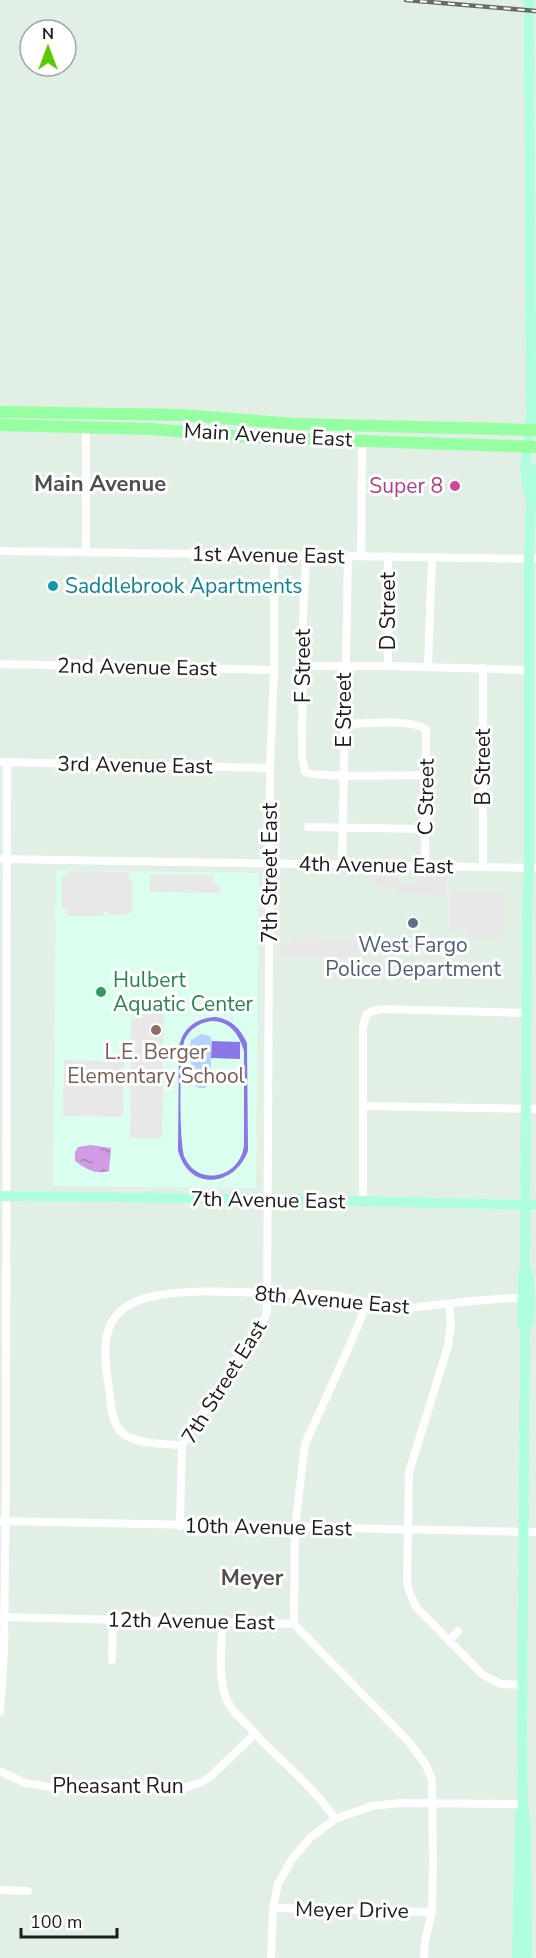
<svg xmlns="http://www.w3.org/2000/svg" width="536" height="1958" font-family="'Nunito Sans',sans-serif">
  <defs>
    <pattern id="water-ripples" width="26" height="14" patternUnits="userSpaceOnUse" patternTransform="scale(1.5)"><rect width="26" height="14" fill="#d29ce2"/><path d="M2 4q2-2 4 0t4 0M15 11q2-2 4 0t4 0" fill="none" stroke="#aa7eb6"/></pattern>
  </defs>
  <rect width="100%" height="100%" fill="#e1efe4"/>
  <!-- education -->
  <path fill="#daffee" d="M56,870l203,3 -3,315 -203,-2z"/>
  <!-- park -->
  <path fill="#b8d2ff" d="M201,1034l9,2 2,5 -2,41 -5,6h-6l-4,-3 -6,-32 2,-13z"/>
  <!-- pitch -->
  <g fill="#8976e7" fill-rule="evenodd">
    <path d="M216,1017c16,3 24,11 31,26l1,108c-14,37 -60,40 -70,-1l1,-102c3,-20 17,-30 37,-31zM211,1021c19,0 28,13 33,30v94c-3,32 -45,43 -59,13 -6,-11 -6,-108 0,-119 6,-11 14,-16 26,-18z"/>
    <path d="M212,1041l28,1v17l-29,-1z"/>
  </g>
  <!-- parking -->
  <g fill="#e8e8e8">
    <path d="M68,871l61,1v6l3,5v26l-3,5 -6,1h-12l-5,-4 -2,1v4h-37v-8h-5v-32h5z"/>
    <path d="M150,874l63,1v6l7,6v6l-70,-1z"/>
    <path d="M376,876l26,1v5l2,1h13l2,-6 27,1v17l-48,-1v-6l-22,-2z"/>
    <path d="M450,891h55l-1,47 -36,-1v-7h-18z"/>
    <path d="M293,938l64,1v18h-77l1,-13h11z"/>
    <path d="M146,1002h18l-2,136h-32l1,-120z"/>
    <path d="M64,1060l60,2 -1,55 -60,-1z"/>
  </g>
  <!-- water -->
  <path fill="url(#water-ripples)" d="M91,1145l20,3 -2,23c-14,4 -23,-2 -34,-10v-9l3,-5z"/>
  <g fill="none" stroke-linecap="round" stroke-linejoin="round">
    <!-- street -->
    <g stroke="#fff" stroke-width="8">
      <path d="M86,427v125"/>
      <path d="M0,551l536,8"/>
      <path d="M306,555l-3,64 -1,138 3,15c9,6 103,3 122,3"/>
      <path d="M361,555l1,-114"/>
      <path d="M0,664l274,6"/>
      <path d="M304,666h84l140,4"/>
      <path d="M388,666v-110"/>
      <path d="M428,667l4,-110"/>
      <path d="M483,668v199"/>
      <path d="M344,724c18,0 70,-6 82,6l-1,136"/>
      <path d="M0,762l270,6"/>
      <path d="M308,827l117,2"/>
      <path d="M0,859l536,9"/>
      <path d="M342,864l6,-308"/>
      <path d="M364,1106l172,3"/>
      <path d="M363,1202v-175l3,-12 6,-4 10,-2 144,4"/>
      <path d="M449,1305l2,18 -3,23 -39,126 -2,108 2,11 7,16 67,68 18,9 21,1"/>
      <path d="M182,1445c-18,-1 -53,0 -64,-17 -7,-10 -7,-28 -9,-40 -8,-45 -8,-81 45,-92 37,-7 77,-4 114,-3 21,1 43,0 64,2 23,3 44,12 67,13 9,1 18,-1 27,-2 32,-3 63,-8 96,-8"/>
      <path d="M0,1521l536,11"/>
      <path d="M180,1526l2,-81 81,-123 4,-10 3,-544 4,-98v-115"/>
      <path d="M0,1617l294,7 115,118 17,23 6,15 1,84 -1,48 -7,29 -1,17"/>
      <path d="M222,1622c0,24 -4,51 3,73 4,14 16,23 25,33 27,31 62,56 85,91"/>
      <path d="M294,1624l1,-96 10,-84 43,-95 19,-45"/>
      <path d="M449,1641l9,-10"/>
      <path d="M112,1660l1,-41"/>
      <path d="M0,1712l4,-60 2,-175 1,-715"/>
      <path d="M0,1771l25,12 25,4 131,2 21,-7 9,-6 44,-42"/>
      <path d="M0,1890l28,1"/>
      <path d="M273,1908l159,4"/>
      <path d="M271,1958l2,-50 5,-24 14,-25 18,-21 25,-19 37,-13 28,-3 123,1"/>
    </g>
    <!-- secondary -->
    <g stroke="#afffdf" stroke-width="10">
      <path d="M529,0l2,430c-6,22 -8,47 0,69"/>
      <path d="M0,1196l276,3 260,6"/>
      <path d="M523,1272l-1,52 2,4"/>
      <path d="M517,1958l3,-145"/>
      <path d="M527,1958l-1,-131 -3,-23 -1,-69 3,-404c8,-14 6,-50 0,-64l2,-350 2,-49v-309l2,-60 4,-12 1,-19"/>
    </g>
    <!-- primary -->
    <g stroke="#96ffa2" stroke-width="12">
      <path d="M0,412l182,3 114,9 240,6"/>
      <path d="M0,425l151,4 94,8 291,10"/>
    </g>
    <defs>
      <path id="rail" d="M406,0l130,11"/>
    </defs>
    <!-- rail casing -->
    <use href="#rail" stroke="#6a6a6a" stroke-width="4.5"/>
    <!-- rail -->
    <use href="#rail" stroke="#fff" stroke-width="2" stroke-dasharray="7" stroke-linecap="butt"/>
  </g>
  <!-- markers -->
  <circle fill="#d1479c" stroke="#fff" stroke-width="2" cx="455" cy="486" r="6"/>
  <circle fill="#0f9aa8" stroke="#fff" stroke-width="2" cx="53" cy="586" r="6"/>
  <circle fill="#5c6f8a" stroke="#fff" stroke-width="2" cx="413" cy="923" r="6"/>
  <circle fill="#2e9e5b" stroke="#fff" stroke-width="2" cx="101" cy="992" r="6"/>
  <circle fill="#8d6e63" stroke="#fff" stroke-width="2" cx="156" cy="1030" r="6"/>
  <g text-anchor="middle" stroke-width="6" stroke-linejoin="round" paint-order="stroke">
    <!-- street labels -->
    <g font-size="21" fill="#1c1c1c" stroke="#fff">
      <text transform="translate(268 435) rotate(3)" y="7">Main Avenue East</text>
      <text transform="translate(268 555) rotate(1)" y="7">1st Avenue East</text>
      <text transform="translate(388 611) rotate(-90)" y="7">D Street</text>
      <text transform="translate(303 666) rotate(-90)" y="7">F Street</text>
      <text transform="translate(137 667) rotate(1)" y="7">2nd Avenue East</text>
      <text transform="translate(344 710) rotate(-90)" y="7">E Street</text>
      <text transform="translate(135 765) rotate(1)" y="7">3rd Avenue East</text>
      <text transform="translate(483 767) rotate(-90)" y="7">B Street</text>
      <text transform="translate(426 797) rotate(-89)" y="7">C Street</text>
      <text transform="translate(376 865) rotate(1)" y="7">4th Avenue East</text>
      <text transform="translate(270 873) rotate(-90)" y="7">7th Street East</text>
      <text transform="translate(268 1200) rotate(1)" y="7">7th Avenue East</text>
      <text transform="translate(332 1300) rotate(5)" y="7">8th Avenue East</text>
      <text transform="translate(224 1382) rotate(-58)" y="7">7th Street East</text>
      <text transform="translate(268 1527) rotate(1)" y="7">10th Avenue East</text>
      <text transform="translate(191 1621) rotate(1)" y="7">12th Avenue East</text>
      <text x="118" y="1793">Pheasant Run</text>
      <text transform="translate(352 1910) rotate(1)" y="7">Meyer Drive</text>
    </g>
    <!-- hotel labels -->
    <g font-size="21" fill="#b23c85" stroke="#fff" text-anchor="end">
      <text x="443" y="493">Super 8</text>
    </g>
    <!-- culture labels -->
    <g font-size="21" fill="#0d838f" stroke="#fff" text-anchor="start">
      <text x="65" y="593">Saddlebrook Apartments</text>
    </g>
    <!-- service labels -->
    <g font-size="21" fill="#4e5e75" stroke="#fff">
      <text x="413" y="952">West Fargo<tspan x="413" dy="24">Police Department</tspan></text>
    </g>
    <!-- leisure labels -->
    <g font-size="21" fill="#27864d" stroke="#fff" text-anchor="start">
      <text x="113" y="987">Hulbert<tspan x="113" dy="24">Aquatic Center</tspan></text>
    </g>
    <!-- education labels -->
    <g font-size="21" fill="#785e54" stroke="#fff">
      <text x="156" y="1059">L.E. Berger<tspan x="156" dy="24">Elementary School</tspan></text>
    </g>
    <!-- neighbourhood labels -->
    <g font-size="22" font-weight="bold" fill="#4f4f4f" stroke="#fff">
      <text x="100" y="491">Main Avenue</text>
      <text x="252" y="1585">Meyer</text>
    </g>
  </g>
  <!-- north arrow -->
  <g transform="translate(48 48)"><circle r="28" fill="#ffffff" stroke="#a4a4a4" stroke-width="1.5"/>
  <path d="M0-4.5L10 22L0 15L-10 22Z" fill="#5bc900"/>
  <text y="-9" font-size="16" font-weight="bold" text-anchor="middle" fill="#1c1c1c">N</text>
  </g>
  <!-- scale -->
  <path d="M21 1928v9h96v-9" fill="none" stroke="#1c1c1c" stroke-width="3"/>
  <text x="30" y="1928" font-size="18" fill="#1c1c1c" stroke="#ffffff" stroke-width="4.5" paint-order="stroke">100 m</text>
</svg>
